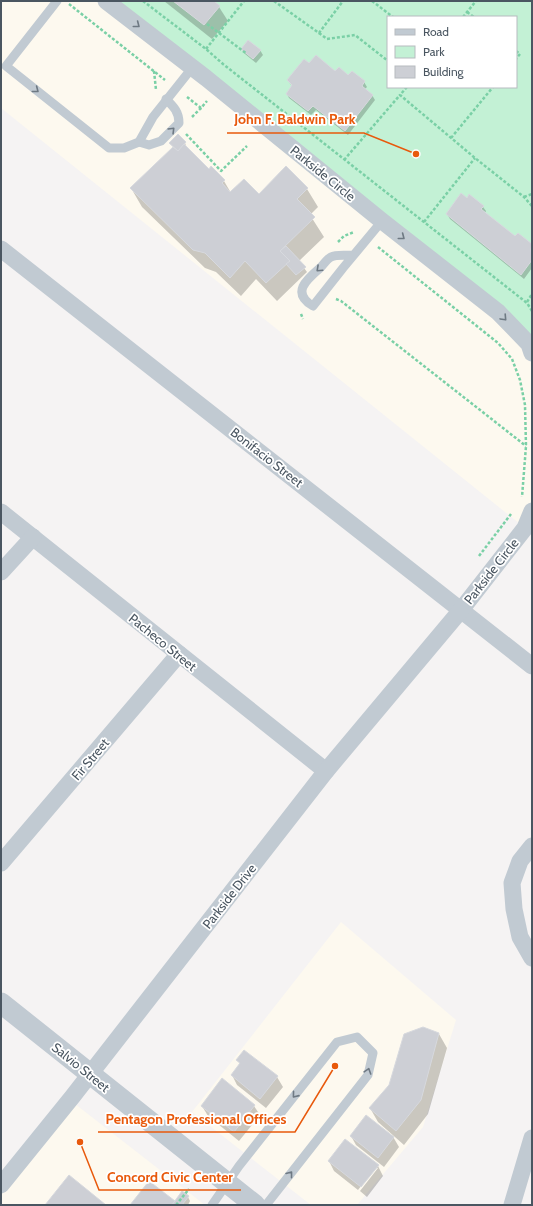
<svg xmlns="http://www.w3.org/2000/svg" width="533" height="1206" font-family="Cabin,sans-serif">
  <rect width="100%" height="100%" fill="#f5f3f3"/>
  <!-- commercial -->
  <g fill="#fdf9ef">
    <path d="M1,1h105l276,220 150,132v158l-7,17 -524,-420z"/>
    <path d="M341,922l115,98 -33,107 -66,78h-46l-119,-93z"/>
    <path d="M70,1100l135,105h-204v-20z"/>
  </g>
  <!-- green -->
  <path fill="#c3f1d5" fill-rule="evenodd" d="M106,1h426v352l-3,-9zM388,17h128v70h-128z"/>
  <!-- shadow -->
  <g fill="#0003">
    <path d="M164,1h48l7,6 9,14 -16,18z"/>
    <path d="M242,49l18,1 3,5 -7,8 -11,-9z"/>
    <path d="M309,65l26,7 29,10 3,5 -2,2 7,6 3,5 -27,35 -32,-25 -5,5 -22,-17 -2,-4 5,-8 -4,-5z"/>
    <path d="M171,143h14l2,5 22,23 2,-3 13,13 7,12 28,3 48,-7 11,18 -8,8 14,22 -25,24 8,11 -30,29 -21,-22 -15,17 -25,-24 -11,-4 -63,-61 -11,-19 43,-40z"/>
    <path d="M469,196l14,11 3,4 -1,2 30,25 3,-4 14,11v23l-8,11 -74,-60 -3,-5 20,-15z"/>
    <path d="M423,1028l16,6 8,14 -19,66 -24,31 -26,-23 -8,-14 20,-22z"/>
    <path d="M237,1060l40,17 6,10 -17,21 -29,-23 -5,-10 8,-11z"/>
    <path d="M202,1106h52l6,9 -21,26 -31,-25z"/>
    <path d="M392,1135l7,12 -15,20 -28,-22 -5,-9z"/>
    <path d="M329,1161l49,5 5,10 -16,21 -7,-6 18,-23h-3l-17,22 -24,-19z"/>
    <path d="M188,1197l2,4 -2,4h-56l42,-3z"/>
  </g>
  <!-- building -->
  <g fill="#cdcfd5" stroke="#d7d9de">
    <path d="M173,1h41l6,5 -16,19z"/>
    <path d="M248,40l13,10 -8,9 -12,-10z"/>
    <path d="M316,55l19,16 4,-4 9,8 4,-4 13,10 -3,5 11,9 -28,36 -32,-25 -5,5 -22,-17 6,-9 -5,-5 17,-21 5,4z"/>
    <path d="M178,134l8,8 -8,9 -9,-8z"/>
    <path d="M184,144l25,25 2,-3 14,14 -3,3 8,9 14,-13 15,15 27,-28 22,22 -11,11 18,18 -35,34 10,10 -24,22 -21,-22 -15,17 -25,-25 -12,-3 -63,-62 43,-41 5,4z"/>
    <path d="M461,193l6,5 2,-4 15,12 -3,3 34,27 3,-3 14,11 -1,5 1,11 -11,15 -75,-61z"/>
    <path d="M286,246l20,21 -10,8 -10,-11 4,-3 -10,-10z"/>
    <path d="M423,1027l16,6 -18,67 -25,31 -27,-23 20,-23 15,-51z"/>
    <path d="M244,1050l34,26 -18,23 -29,-24 9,-12 -4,-3z"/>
    <path d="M222,1078l33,27 -21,27 -33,-26z"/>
    <path d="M366,1115l28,22 -16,21 -28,-22z"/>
    <path d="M345,1139l34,26 -18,22 -33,-26z"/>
    <path d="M69,1175l37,30h-61z"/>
    <path d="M149,1181l26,20 -3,4h-42z"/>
    <path d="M182,1191l7,5 -7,9h-10z"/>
  </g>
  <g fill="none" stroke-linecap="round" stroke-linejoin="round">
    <!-- path -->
    <g stroke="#7ad0a6" stroke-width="2.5" stroke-dasharray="3 2" stroke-linecap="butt">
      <path d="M143,1l63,48 17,15 304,239 5,8"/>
      <path d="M274,1l45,32 24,-32"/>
      <path d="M372,1l21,16"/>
      <path d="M69,4l96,76"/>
      <path d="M467,12l7,5"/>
      <path d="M463,17l13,-16"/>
      <path d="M207,24l40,30"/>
      <path d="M319,33l8,6 28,-4 33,26"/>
      <path d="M206,49l38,-48"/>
      <path d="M516,51l4,3 -4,5"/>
      <path d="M154,71l2,19"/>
      <path d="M407,87l-7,8 75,63 49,39 8,9"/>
      <path d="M187,97l14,11 6,-7"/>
      <path d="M192,117l9,-9"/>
      <path d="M186,134l35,37 26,-25"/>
      <path d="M451,138l42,-51"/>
      <path d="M344,160l56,-65"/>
      <path d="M524,197l8,-3"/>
      <path d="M424,222l51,-64"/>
      <path d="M338,242l6,-6 10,-4"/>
      <path d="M378,247l120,96 14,16 8,21 5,25 1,41 -4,51"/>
      <path d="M336,299l5,2 185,145"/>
      <path d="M527,302l5,-8"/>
      <path d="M301,314l2,5"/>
      <path d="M479,556l32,-42"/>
      <path d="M176,1205l13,-16"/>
    </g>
    <!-- service -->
    <g stroke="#c1cad2" stroke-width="9">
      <path d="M57,1l-51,65 103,82h15l15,-6 14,-25 39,-49"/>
      <path d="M139,142l10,3 12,-4 18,-18c0,-11 -5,-16 -13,-24"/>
      <path d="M353,255c-6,1 -16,-1 -22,2 -4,2 -8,8 -11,11 -14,12 -29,25 -7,38l30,-38 39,-47"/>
      <path d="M212,1205l27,-39 98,-124 20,-5 16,16 -5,22 -102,130"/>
    </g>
    <!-- minor -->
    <g stroke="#c1cad2" stroke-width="17">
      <path d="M106,1l100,77 176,143 116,91 31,32 3,9"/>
      <path d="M1,249l531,417"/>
      <path d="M1,512l325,259"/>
      <path d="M1,572l32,-35"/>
      <path d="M532,846l-12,15 -8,22 2,26 6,28 12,21"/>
      <path d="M1,863l178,-209"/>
      <path d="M1,1185l72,-89 253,-325 135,-161 64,-82 7,-17"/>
      <path d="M512,1205l20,-67"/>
    </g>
    <!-- tertiary -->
    <path stroke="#c1cad2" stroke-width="21" d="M1,1003l254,202"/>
  </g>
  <!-- one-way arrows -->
  <defs><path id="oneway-chevron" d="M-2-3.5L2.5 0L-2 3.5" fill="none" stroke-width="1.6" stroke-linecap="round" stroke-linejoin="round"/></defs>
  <g stroke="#6e7983">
    <use href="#oneway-chevron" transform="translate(137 25) rotate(38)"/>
    <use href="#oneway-chevron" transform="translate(36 90) rotate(38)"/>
    <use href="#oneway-chevron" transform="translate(172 130) rotate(-45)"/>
    <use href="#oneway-chevron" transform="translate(402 237) rotate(38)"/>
    <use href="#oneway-chevron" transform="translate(319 269) rotate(137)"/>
    <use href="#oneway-chevron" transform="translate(504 318) rotate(47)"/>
    <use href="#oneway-chevron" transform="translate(368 1071) rotate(-72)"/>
    <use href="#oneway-chevron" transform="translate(295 1095) rotate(129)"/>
    <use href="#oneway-chevron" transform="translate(290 1174) rotate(-52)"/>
  </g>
  <g text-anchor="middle" stroke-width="3.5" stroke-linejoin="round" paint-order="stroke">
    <!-- street labels -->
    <g font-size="13" fill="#4a5661" stroke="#fff">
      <text transform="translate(323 173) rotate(39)" y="5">Parkside Circle</text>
      <text transform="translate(267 457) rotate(38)" y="5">Bonifacio Street</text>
      <text transform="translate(491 571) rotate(-52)" y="5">Parkside Circle</text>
      <text transform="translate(163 642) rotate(39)" y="5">Pacheco Street</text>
      <text transform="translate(90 759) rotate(-50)" y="5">Fir Street</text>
      <text transform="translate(229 896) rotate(-52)" y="5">Parkside Drive</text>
      <text transform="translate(81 1067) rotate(39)" y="5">Salvio Street</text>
    </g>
  </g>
  <!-- callouts -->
  <path fill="none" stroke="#e8590c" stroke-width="1.5" d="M416 154L364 133H227M335 1066L295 1132H98M80 1142L99 1190H241"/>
  <g fill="#e8590c" stroke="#fff" stroke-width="1.5">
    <circle cx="416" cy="154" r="4"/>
    <circle cx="335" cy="1066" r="4"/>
    <circle cx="80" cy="1142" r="4"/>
  </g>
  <g font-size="14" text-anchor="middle" font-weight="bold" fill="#e8590c" stroke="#fff" stroke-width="3.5" stroke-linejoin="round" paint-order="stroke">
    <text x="295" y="124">John F. Baldwin Park</text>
    <text x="196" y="1124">Pentagon Professional Offices</text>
    <text x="170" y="1182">Concord Civic Center</text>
  </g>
  <!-- border -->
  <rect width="533" height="1206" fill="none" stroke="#4a5661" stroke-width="4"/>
  <!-- legend -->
  <rect x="387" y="16" width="130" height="72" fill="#ffffff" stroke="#b7bbc0"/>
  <rect x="395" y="29" width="20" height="6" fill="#c1cad2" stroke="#b7bbc0"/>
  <text x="423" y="36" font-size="12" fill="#4a5661">Road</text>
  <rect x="395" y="46" width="20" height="12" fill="#c3f1d5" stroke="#b7bbc0"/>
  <text x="423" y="56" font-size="12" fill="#4a5661">Park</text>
  <rect x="395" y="66" width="20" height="12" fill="#cdcfd5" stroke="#b7bbc0"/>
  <text x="423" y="76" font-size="12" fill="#4a5661">Building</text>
</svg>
